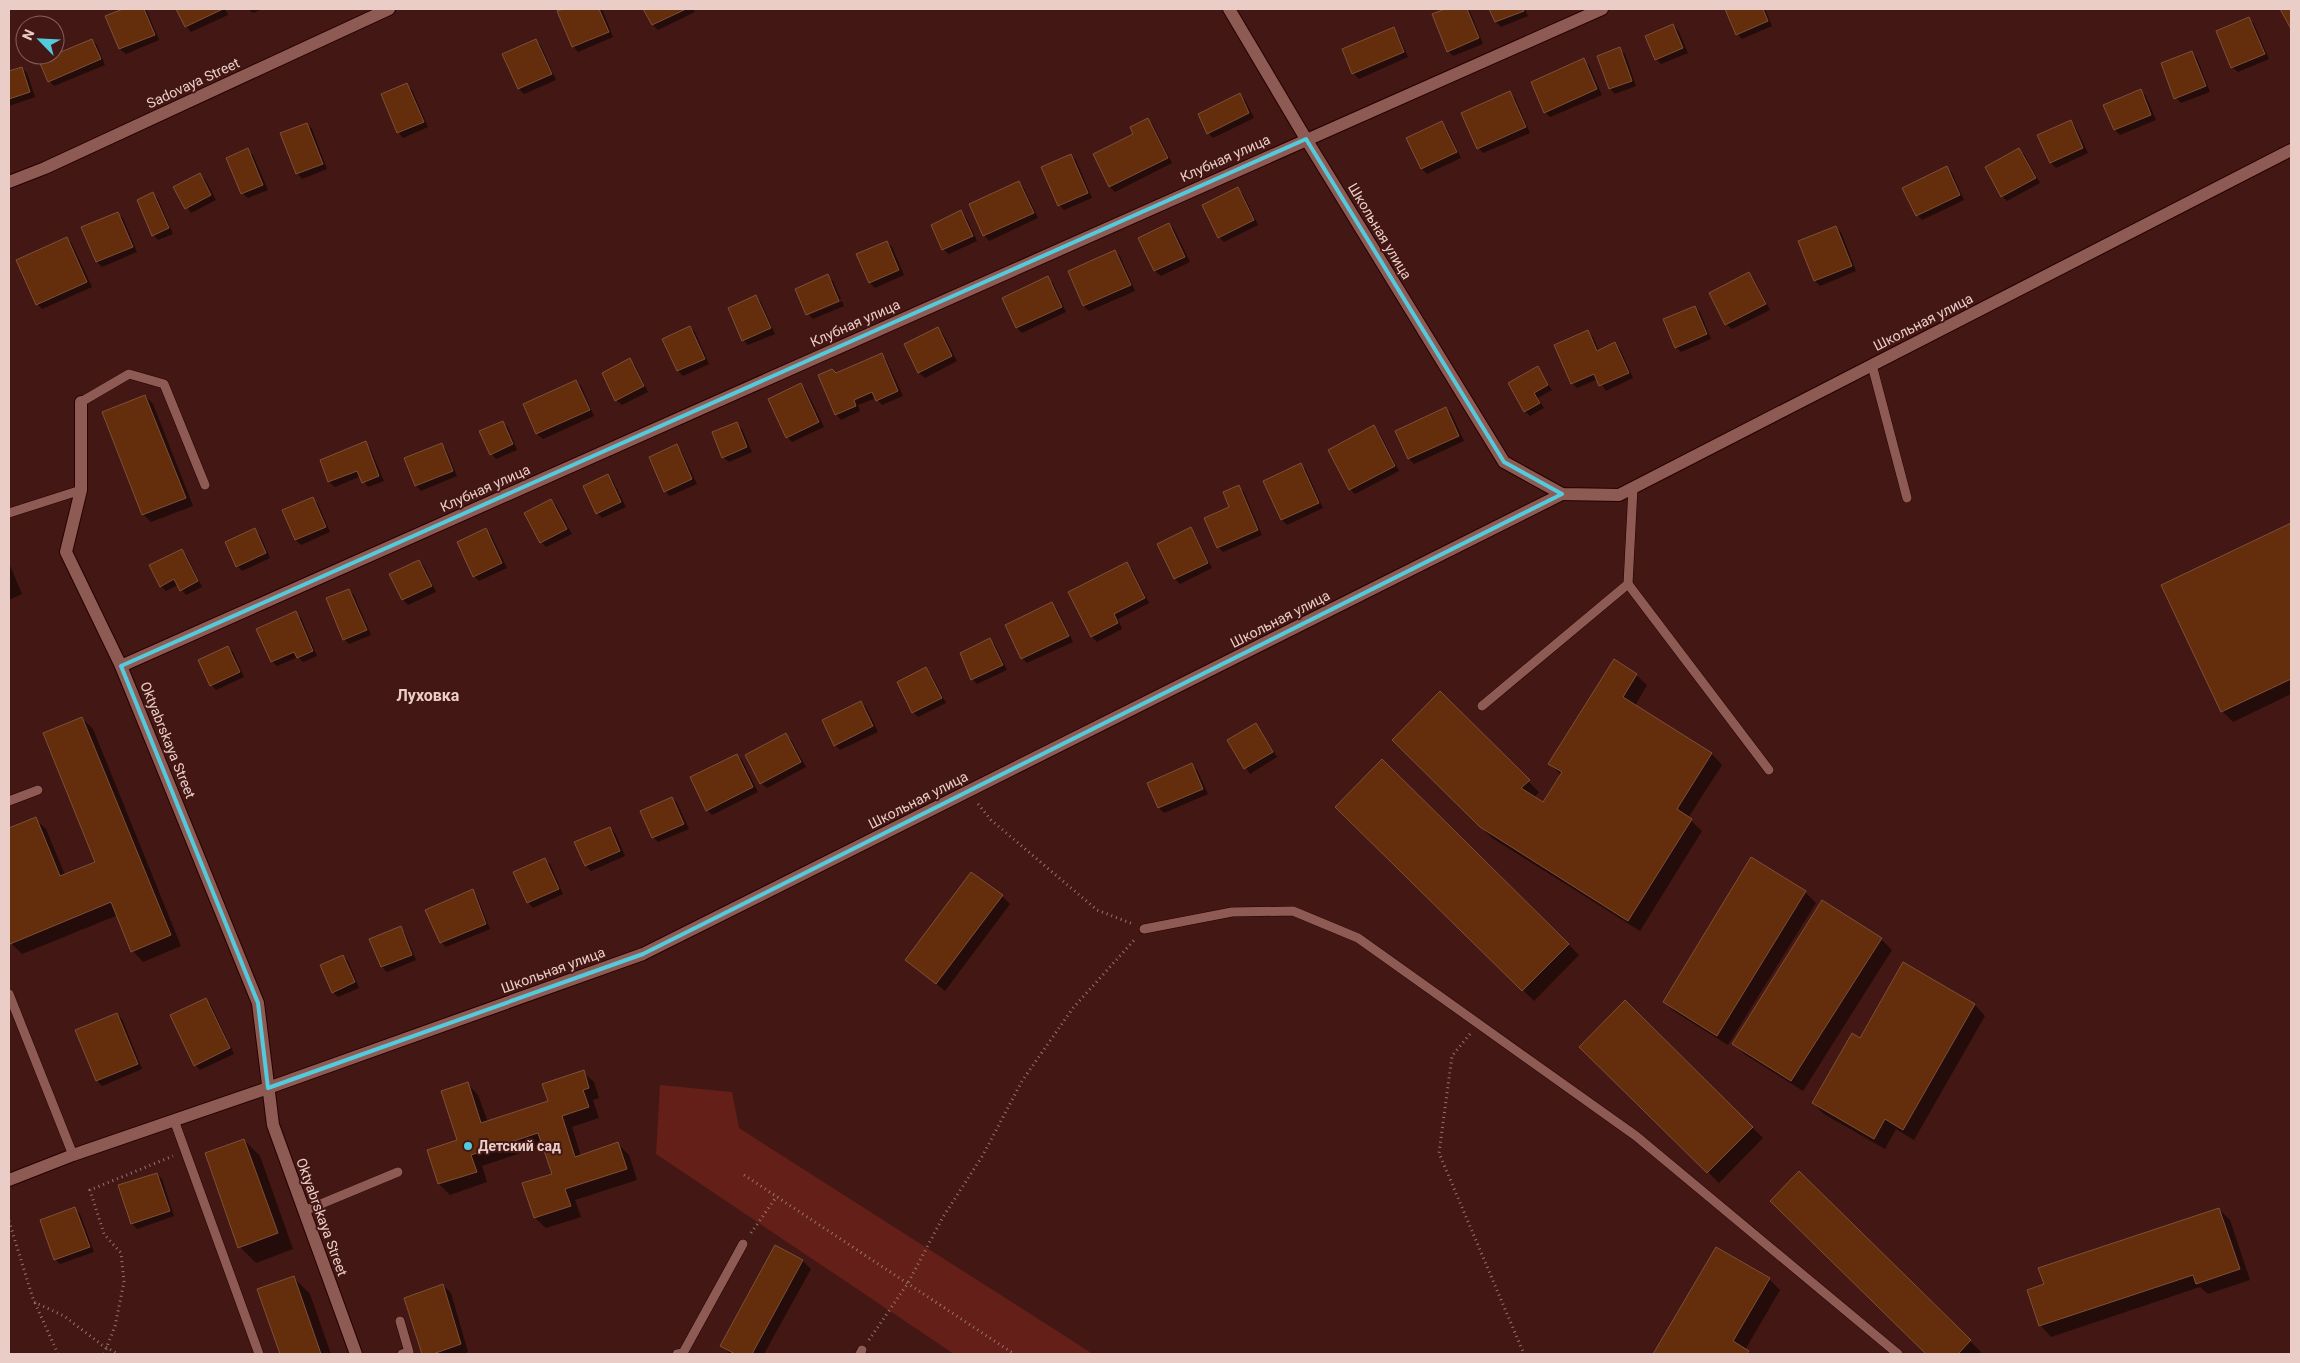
<svg xmlns="http://www.w3.org/2000/svg" width="2300" height="1363" font-family="Roboto,sans-serif">
  <rect width="100%" height="100%" fill="#431713"/>
  <!-- green -->
  <path fill="#651f19" d="M660,1085l72,7 7,36 354,226h-139l-298,-200z"/>
  <!-- shadow -->
  <g fill="#0007">
    <path d="M126,9h20l13,31 -33,14 -6,-5 -13,-32z"/>
    <path d="M178,9h47l3,6 -37,17 -5,-6z"/>
    <path d="M248,9h15l-10,4z"/>
    <path d="M567,9h35l11,28 -35,15 -5,-6 -14,-34z"/>
    <path d="M645,9h48l2,3 -37,18 -5,-5z"/>
    <path d="M1448,9h21l14,35 -30,12 -5,-5 -15,-36z"/>
    <path d="M1491,9h34l3,7 -27,11 -5,-5z"/>
    <path d="M1726,9h39l7,17 -30,13 -5,-5z"/>
    <path d="M2249,19l5,5 15,35 -31,13 -6,-5z"/>
    <path d="M1673,25l5,5 10,23 -27,11 -5,-5z"/>
    <path d="M1393,29l5,5 10,23 -49,22 -5,-5 -10,-24z"/>
    <path d="M92,40l5,5 8,20 -51,21 -5,-5z"/>
    <path d="M536,40l5,6 15,34 -32,14 -5,-5z"/>
    <path d="M1619,49l6,5 11,32 -21,8 -5,-5z"/>
    <path d="M2192,52l5,6 13,34 -29,11 -5,-5z"/>
    <path d="M1583,60l6,5 13,30 -52,22 -5,-5z"/>
    <path d="M22,68l5,5 8,24 -26,9v-34z"/>
    <path d="M407,85l5,5 16,37 -25,11 -5,-6z"/>
    <path d="M2141,91l5,5 10,24 -36,15 -5,-5 -10,-24z"/>
    <path d="M1510,93l5,5 15,35 -47,20 -5,-5z"/>
    <path d="M1239,95l6,5 9,18 -41,20 -5,-5z"/>
    <path d="M1148,120l5,5 19,38 -57,29 -5,-5 -16,-32 41,-21z"/>
    <path d="M2070,121l5,5 13,27 -32,15 -5,-5z"/>
    <path d="M1442,123l5,5 14,30 -34,16 -5,-5 -14,-30z"/>
    <path d="M307,124l5,5 15,40 -25,10 -5,-6z"/>
    <path d="M2019,149l5,5 16,29 -33,18 -5,-5z"/>
    <path d="M247,150l6,5 15,35 -20,8 -6,-5z"/>
    <path d="M1071,155l5,5 16,38 -28,12 -5,-5z"/>
    <path d="M1946,168l6,5 12,27 -42,20 -5,-5z"/>
    <path d="M199,174l6,5 11,21 -25,13 -16,-25z"/>
    <path d="M1019,182l5,6 14,30 -49,23 -5,-6z"/>
    <path d="M1238,189l5,5 15,31 -34,17 -5,-5z"/>
    <path d="M153,194l5,5 15,35 -15,6 -5,-5z"/>
    <path d="M961,212l5,5 11,24 -28,13 -6,-5z"/>
    <path d="M117,213l6,5 14,34 -35,15 -5,-5 -14,-34z"/>
    <path d="M1169,224l5,5 16,33 -29,14 -6,-5 -15,-33z"/>
    <path d="M1836,227l5,5 15,39 -36,15 -5,-5 -15,-39z"/>
    <path d="M67,238l5,6 20,43 -50,22 -5,-5z"/>
    <path d="M887,242l5,5 12,28 -29,13 -5,-5z"/>
    <path d="M1115,251l5,5 15,35 -46,20 -5,-5 -15,-34z"/>
    <path d="M1749,273l5,6 16,31 -38,19 -6,-5z"/>
    <path d="M828,276l5,5 8,18 -33,14v2l-11,-25z"/>
    <path d="M1047,278l6,5 13,29 -44,21 -5,-5 -14,-30z"/>
    <path d="M756,296l5,6 14,32 -27,11 -5,-5z"/>
    <path d="M842,301l2,5 -31,13 -4,-4z"/>
    <path d="M1695,307l5,5 11,27 -30,13 -5,-5z"/>
    <path d="M690,327l5,5 14,32 -26,12 -5,-5 -14,-32z"/>
    <path d="M938,329l5,5 14,27 -32,17 -6,-5 -13,-28z"/>
    <path d="M1587,331l6,6 6,14 16,-7 5,5 13,29 -27,13 -8,-12 -21,9 -5,-5z"/>
    <path d="M881,354l5,5 17,37 -21,9 -6,-7 -18,7 2,6 -19,9 -5,-6v-40z"/>
    <path d="M630,360l5,5 13,27 -26,13 -6,-5z"/>
    <path d="M1537,368l15,22 -14,8 6,10 -14,8 -5,-5z"/>
    <path d="M576,381l5,5 13,30 -51,23 -6,-5 -12,-30z"/>
    <path d="M801,384l5,6 18,37 -32,15 -5,-5z"/>
    <path d="M145,396l8,8 40,102 -42,16 -8,-8z"/>
    <path d="M1446,408l5,5 13,28 -50,23 -5,-5z"/>
    <path d="M502,422l6,5 9,23 -21,9 -5,-5z"/>
    <path d="M737,424l5,5 10,23 -23,10 -6,-5z"/>
    <path d="M1374,427l5,5 20,39 -44,23 -5,-5z"/>
    <path d="M365,443l5,5 14,33 -16,6 -7,-11 -26,11 -6,-5 -8,-21z"/>
    <path d="M441,444l5,5 11,27 -36,15 -5,-5 -10,-28z"/>
    <path d="M676,446l5,5 16,33 -27,12 -5,-5z"/>
    <path d="M1301,464l5,6 17,38 -36,17 -5,-5z"/>
    <path d="M608,475l5,6 13,26 -24,11 -5,-5z"/>
    <path d="M1239,487l5,5 18,43 -39,17 -5,-5z"/>
    <path d="M313,499l5,5 12,28 -29,13 -5,-5 -12,-29z"/>
    <path d="M551,500l5,5 16,29 -26,13 -5,-5z"/>
    <path d="M2291,524v170l-58,28 -11,-11 -60,-125z"/>
    <path d="M1190,529l5,5 17,34 -32,16 -5,-5z"/>
    <path d="M255,530l5,5 10,23 -28,13 -5,-5z"/>
    <path d="M486,530l5,5 16,33 -28,13 -5,-5z"/>
    <path d="M182,551l5,5 15,31 -16,8 -8,-10 -12,6 -5,-5z"/>
    <path d="M419,561l5,5 12,26 -28,13 -5,-5 -12,-25z"/>
    <path d="M9,563l13,31 -13,6z"/>
    <path d="M1127,564l5,5 17,34 -31,16 4,10 -25,13 -5,-5 -22,-44z"/>
    <path d="M349,590l5,5 17,40 -22,9 -5,-5z"/>
    <path d="M1052,604l5,5 16,33 -46,21 -5,-5z"/>
    <path d="M296,613l5,5 16,38 -14,6 -5,-5 -21,9 -5,-5z"/>
    <path d="M990,640l5,5 12,25 -30,14 -5,-5z"/>
    <path d="M228,647l5,5 11,25 -28,13 -5,-5z"/>
    <path d="M926,669l5,5 15,29 -28,14 -5,-5z"/>
    <path d="M1636,675l11,10 -12,21 77,48 10,11 -34,53 14,13 -62,100 -148,-93 -98,-98 46,-47 99,99 -5,6 9,6 18,-29 -11,-11z"/>
    <path d="M861,702l5,5 12,25 -38,18 -5,-5z"/>
    <path d="M82,718l11,11 88,217 -38,16 -10,-11 -15,-36 -96,39 -11,-11 -2,-6v-107l26,-11 11,10 19,46 31,-13z"/>
    <path d="M1256,725l21,32 -27,17 -21,-33z"/>
    <path d="M786,735l5,5 15,27 -39,21 -6,-5z"/>
    <path d="M737,755l5,5 16,32 -46,23 -5,-5z"/>
    <path d="M1382,761l197,194 -45,46 -197,-194z"/>
    <path d="M1192,765l5,5 11,24 -44,19 -5,-5 -10,-24z"/>
    <path d="M672,798l5,5 12,26 -31,13 -5,-5z"/>
    <path d="M610,828l5,5 10,23 -34,15 -5,-5z"/>
    <path d="M544,859l6,5 13,30 -30,14 -5,-6z"/>
    <path d="M472,891l5,5 13,33 -44,18 -5,-5z"/>
    <path d="M1805,892l11,11 -88,142 -53,-33 -11,-10z"/>
    <path d="M1002,896l8,8 -65,87 -38,-31z"/>
    <path d="M400,928l5,5 11,27 -29,12 -5,-5 -11,-28z"/>
    <path d="M1881,939l11,11 -89,141 -59,-37 -11,-11z"/>
    <path d="M343,956l5,5 11,27 -21,9 -5,-5z"/>
    <path d="M1904,964l71,41 10,11 -71,124 -18,-11 -11,20 -61,-35 -11,-11 48,-64z"/>
    <path d="M205,999l6,6 23,49 -34,16 -5,-5z"/>
    <path d="M1625,1002l138,136 -44,45 -138,-136z"/>
    <path d="M117,1014l5,5 20,50 -40,17 -5,-5z"/>
    <path d="M583,1072l11,10 5,16 -6,2 6,18 -27,9 9,29 37,-12 11,11 8,25 -62,20 6,17 -35,11 -11,-10 18,-44 -9,-29 -62,21 5,16 -37,13 -11,-11 -11,-33 31,-10 9,-57 10,11 10,27 62,-20z"/>
    <path d="M244,1140l16,16 33,93 -37,14 -16,-16z"/>
    <path d="M1799,1173l182,179 -2,2h-52l-156,-153z"/>
    <path d="M157,1174l5,5 12,37 -37,13 -5,-5z"/>
    <path d="M75,1209l5,5 14,38 -34,12 -5,-5z"/>
    <path d="M2219,1209l11,11 20,60 -42,14 -8,-7 -149,50 -10,-11 -12,-36z"/>
    <path d="M776,1246l27,15 8,8 -47,85h-34l-8,-8z"/>
    <path d="M1716,1248l53,31 11,11 -35,60 6,4h-97z"/>
    <path d="M294,1278l16,16 21,60h-50l-22,-64z"/>
    <path d="M443,1285l8,8 17,59 -6,2h-39l-17,-56z"/>
  </g>
  <!-- building -->
  <g fill="#642e0d" stroke="#7c5039">
    <path d="M123,9h21l11,26 -36,14 -14,-33z"/>
    <path d="M176,9h47l-38,18z"/>
    <path d="M564,9h35l10,23 -37,15 -15,-36z"/>
    <path d="M643,9h43l-34,16z"/>
    <path d="M1445,9h22l12,29 -32,14 -15,-38z"/>
    <path d="M1489,9h34l1,2 -29,11z"/>
    <path d="M1725,9h38l5,12 -32,14z"/>
    <path d="M2280,9h11v20z"/>
    <path d="M2249,17l16,37 -34,14 -15,-37z"/>
    <path d="M1673,24l10,24 -28,12 -10,-24z"/>
    <path d="M1394,27l10,25 -52,22 -10,-25z"/>
    <path d="M92,39l9,20 -53,23 -9,-21z"/>
    <path d="M536,39l16,35 -34,15 -16,-35z"/>
    <path d="M1620,47l12,34 -23,8 -12,-33z"/>
    <path d="M2192,51l14,35 -32,13 -13,-36z"/>
    <path d="M1584,58l13,31 -53,24 -13,-31z"/>
    <path d="M22,67l8,25 -21,7v-28z"/>
    <path d="M407,83l17,39 -27,11 -16,-39z"/>
    <path d="M2141,89l10,26 -37,15 -11,-25z"/>
    <path d="M1510,91l16,36 -49,22 -16,-36z"/>
    <path d="M1240,93l9,20 -42,21 -9,-20z"/>
    <path d="M1148,118l20,40 -59,29 -16,-33 40,-20 -3,-7z"/>
    <path d="M2071,120l12,28 -33,15 -13,-28z"/>
    <path d="M1442,121l15,31 -36,17 -15,-31z"/>
    <path d="M307,123l16,41 -27,10 -16,-41z"/>
    <path d="M248,148l15,37 -22,9 -15,-36z"/>
    <path d="M2019,148l17,30 -35,19 -16,-30z"/>
    <path d="M1071,154l17,39 -30,13 -17,-39z"/>
    <path d="M1947,166l13,29 -44,21 -14,-28z"/>
    <path d="M200,173l11,22 -26,14 -12,-22z"/>
    <path d="M1019,181l15,32 -51,23 -14,-32z"/>
    <path d="M1238,187l16,33 -36,18 -16,-33z"/>
    <path d="M153,192l16,36 -17,8 -15,-36z"/>
    <path d="M961,210l12,26 -31,14 -11,-25z"/>
    <path d="M118,212l15,35 -37,15 -15,-35z"/>
    <path d="M1169,223l16,34 -31,14 -16,-33z"/>
    <path d="M1836,226l16,40 -38,15 -16,-40z"/>
    <path d="M67,237l20,45 -51,23 -20,-45z"/>
    <path d="M887,241l12,29 -30,13 -13,-29z"/>
    <path d="M1115,250l16,35 -48,21 -15,-35z"/>
    <path d="M1749,272l17,32 -41,21 -16,-32z"/>
    <path d="M828,274l11,27 -33,14 -11,-26z"/>
    <path d="M1048,276l14,31 -46,21 -14,-30z"/>
    <path d="M756,295l15,33 -29,13 -14,-33z"/>
    <path d="M1695,306l12,28 -32,14 -12,-29z"/>
    <path d="M690,326l15,33 -28,12 -15,-32z"/>
    <path d="M938,327l14,29 -34,17 -14,-29z"/>
    <path d="M1588,330l9,21 18,-9 14,31 -30,13 -5,-12 -23,10 -17,-39z"/>
    <path d="M882,353l16,38 -22,10 -4,-9 -18,8 2,6 -21,9 -17,-40 14,-6 4,4z"/>
    <path d="M630,358l14,28 -29,15 -13,-28z"/>
    <path d="M1538,366l10,19 -14,8 6,10 -16,9 -16,-29z"/>
    <path d="M576,380l14,30 -54,24 -13,-30z"/>
    <path d="M801,383l18,39 -33,16 -18,-39z"/>
    <path d="M145,395l41,103 -44,17 -40,-103z"/>
    <path d="M1446,407l13,29 -51,23 -13,-28z"/>
    <path d="M503,421l10,23 -23,11 -11,-24z"/>
    <path d="M737,422l10,25 -25,11 -10,-26z"/>
    <path d="M1374,425l21,41 -46,24 -21,-40z"/>
    <path d="M366,441l13,35 -17,7 -5,-12 -29,11 -8,-22z"/>
    <path d="M442,443l11,28 -38,15 -11,-28z"/>
    <path d="M677,444l15,35 -28,13 -15,-35z"/>
    <path d="M1301,463l18,40 -38,17 -18,-39z"/>
    <path d="M608,474l13,28 -25,12 -13,-28z"/>
    <path d="M1239,485l19,45 -41,18 -13,-30 25,-11 -6,-15z"/>
    <path d="M313,497l13,30 -31,13 -13,-30z"/>
    <path d="M551,499l16,30 -27,14 -16,-30z"/>
    <path d="M2291,523v156l-70,33 -60,-127z"/>
    <path d="M1191,527l17,36 -34,16 -17,-35z"/>
    <path d="M255,528l11,25 -30,14 -11,-25z"/>
    <path d="M486,528l16,35 -29,14 -16,-35z"/>
    <path d="M182,549l16,32 -18,10 -6,-12 -14,8 -11,-22z"/>
    <path d="M419,560l13,26 -30,14 -13,-26z"/>
    <path d="M1127,562l18,36 -31,16 4,9 -27,14 -23,-45z"/>
    <path d="M349,589l18,41 -24,10 -17,-42z"/>
    <path d="M1052,602l17,34 -48,23 -16,-34z"/>
    <path d="M296,611l17,40 -16,7 -3,-6 -23,10 -15,-33z"/>
    <path d="M990,638l13,27 -32,15 -11,-27z"/>
    <path d="M228,646l12,26 -30,14 -12,-26z"/>
    <path d="M1614,659l23,15 -14,23 89,56 -35,56 15,10 -64,102 -148,-94 -88,-87 48,-49 90,89 -9,8 22,14 19,-30 -14,-8z"/>
    <path d="M926,667l16,31 -30,15 -15,-31z"/>
    <path d="M861,701l12,25 -39,20 -12,-26z"/>
    <path d="M82,717l89,218 -40,17 -20,-50 -101,42 -1,-4v-112l27,-11 24,59 35,-14 -52,-129z"/>
    <path d="M1256,723l17,29 -29,17 -17,-29z"/>
    <path d="M786,733l15,29 -41,22 -15,-29z"/>
    <path d="M737,754l16,33 -47,24 -16,-34z"/>
    <path d="M1382,759l187,185 -47,47 -187,-184z"/>
    <path d="M1192,763l11,26 -45,19 -11,-25z"/>
    <path d="M672,797l12,27 -32,14 -12,-27z"/>
    <path d="M610,827l10,24 -35,15 -11,-24z"/>
    <path d="M1751,857l55,34 -89,145 -54,-34z"/>
    <path d="M545,858l14,31 -32,14 -14,-31z"/>
    <path d="M971,872l32,23 -67,89 -31,-24z"/>
    <path d="M473,889l13,35 -46,19 -15,-33z"/>
    <path d="M1822,900l60,38 -91,143 -59,-37z"/>
    <path d="M401,926l11,29 -31,12 -12,-28z"/>
    <path d="M343,955l12,27 -23,11 -12,-28z"/>
    <path d="M1903,962l72,42 -72,126 -18,-11 -11,20 -62,-36 40,-70 8,5z"/>
    <path d="M206,998l24,50 -36,18 -24,-51z"/>
    <path d="M1625,1000l128,127 -46,46 -128,-126z"/>
    <path d="M117,1013l21,51 -42,17 -21,-51z"/>
    <path d="M584,1070l5,18 -6,2 6,17 -27,9 13,41 43,-15 9,27 -62,20 6,17 -37,12 -12,-35 30,-9 -14,-41 -67,22 6,17 -39,12 -11,-34 30,-10 -16,-49 27,-9 13,41 67,-22 -6,-17z"/>
    <path d="M244,1139l34,94 -40,15 -33,-95z"/>
    <path d="M1799,1171l172,169 -13,14h-32l-156,-153z"/>
    <path d="M157,1173l13,38 -39,13 -13,-39z"/>
    <path d="M75,1207l15,40 -36,13 -14,-40z"/>
    <path d="M2219,1208l21,61 -44,15 -3,-9 -154,51 -12,-36 17,-6 -6,-16z"/>
    <path d="M775,1245l28,15 -51,94h-17l-15,-8z"/>
    <path d="M1716,1247l54,31 -37,63 16,10 -2,3h-94z"/>
    <path d="M294,1276l27,78h-41l-23,-65z"/>
    <path d="M443,1284l18,60 -28,10h-11l-18,-56z"/>
  </g>
  <g fill="none" stroke-linecap="round" stroke-linejoin="round">
    <defs>
      <g id="service">
        <path d="M1872,365l35,133"/>
        <path d="M81,402l48,-28 35,10 41,101"/>
        <path d="M9,513l72,-23"/>
        <path d="M1628,584l141,186"/>
        <path d="M1482,706l146,-122 5,-96"/>
        <path d="M9,801l29,-11"/>
        <path d="M1144,929l88,-17 61,-1 65,27 278,198 262,218"/>
        <path d="M9,994l64,161"/>
        <path d="M174,1120l85,234"/>
        <path d="M304,1211l94,-39"/>
        <path d="M400,1321l9,31 -7,2"/>
        <path d="M677,1354l6,-1 60,-109"/>
        <path d="M860,1354l2,-4"/>
      </g>
      <g id="minor">
        <path d="M1229,9l77,130 198,323 58,32 57,1 672,-345"/>
        <path d="M9,182l36,-14 344,-159"/>
        <path d="M81,402v88l-15,62 55,114 137,337 15,122 83,229"/>
        <path d="M121,666l1481,-657"/>
        <path d="M9,1180l64,-25 195,-67 375,-134 919,-460"/>
      </g>
    </defs>
    <!-- service casing -->
    <use href="#service" stroke="#270101" stroke-width="10"/>
    <!-- minor casing -->
    <use href="#minor" stroke="#270101" stroke-width="14"/>
    <!-- path -->
    <g stroke="#997470" stroke-width="3" stroke-dasharray="1 4" stroke-linecap="butt">
      <path d="M978,804l13,16 106,90 36,14"/>
      <path d="M1470,1034l-18,22 -13,97 85,201"/>
      <path d="M744,1175l270,179"/>
      <path d="M9,1221l25,81 30,14 38,29 16,9"/>
      <path d="M751,1233l26,-37"/>
      <path d="M35,1303l23,51"/>
      <path d="M869,1340l39,-57 35,-66 40,-62 39,-74 51,-73 63,-70"/>
      <path d="M104,1354l11,-28 9,-44 -3,-29 -17,-19 -14,-44 83,-34"/>
    </g>
    <!-- service -->
    <use href="#service" stroke="#8e5b54" stroke-width="9"/>
    <!-- minor -->
    <use href="#minor" stroke="#8e5b54" stroke-width="12"/>
  </g>
  <!-- marked area -->
  <path fill="none" stroke="#53cbdc" stroke-width="4" stroke-linejoin="round" d="M1306,139l198,323 58,32 -919,460 -375,134 -10,-85 -137,-337z"/>
  <!-- markers -->
  <circle fill="#53cbdc" stroke="#431713" stroke-width="2" cx="468" cy="1146" r="5"/>
  <g text-anchor="middle" stroke-width="4" stroke-linejoin="round" paint-order="stroke">
    <!-- street labels -->
    <g font-size="14" fill="#ebcdc8" stroke="#431713">
      <text transform="translate(193 83) rotate(-25)" y="5">Sadovaya Street</text>
      <text transform="translate(1225 158) rotate(-24)" y="5">Клубная улица</text>
      <text transform="translate(1380 231) rotate(59)" y="5">Школьная улица</text>
      <text transform="translate(1923 322) rotate(-27)" y="5">Школьная улица</text>
      <text transform="translate(855 323) rotate(-24)" y="5">Клубная улица</text>
      <text transform="translate(485 488) rotate(-24)" y="5">Клубная улица</text>
      <text transform="translate(1280 619) rotate(-27)" y="5">Школьная улица</text>
      <text transform="translate(168 740) rotate(68)" y="5">Oktyabrskaya Street</text>
      <text transform="translate(918 800) rotate(-27)" y="5">Школьная улица</text>
      <text transform="translate(553 970) rotate(-20)" y="5">Школьная улица</text>
      <text transform="translate(322 1217) rotate(70)" y="5">Oktyabrskaya Street</text>
    </g>
    <!-- poi labels -->
    <g font-size="14" font-weight="bold" fill="#ebcdc8" stroke="#431713" text-anchor="start">
      <text x="478" y="1151">Детский сад</text>
    </g>
    <!-- quarter labels -->
    <g font-size="16" font-weight="bold" fill="#ebcdc8" stroke="#431713">
      <text x="428" y="701">Луховка</text>
    </g>
  </g>
  <!-- border -->
  <rect width="2300" height="1363" fill="none" stroke="#ebcdc8" stroke-width="20"/>
  <!-- north arrow -->
  <g transform="translate(40 40) rotate(294)"><circle r="24" fill="#431713" stroke="#86605b"/>
  <path d="M0-4L9 19L0 12L-9 19Z" fill="#53cbdc"/>
  <text y="-8" font-size="14" font-weight="bold" text-anchor="middle" fill="#ebcdc8">N</text>
  </g>
</svg>
